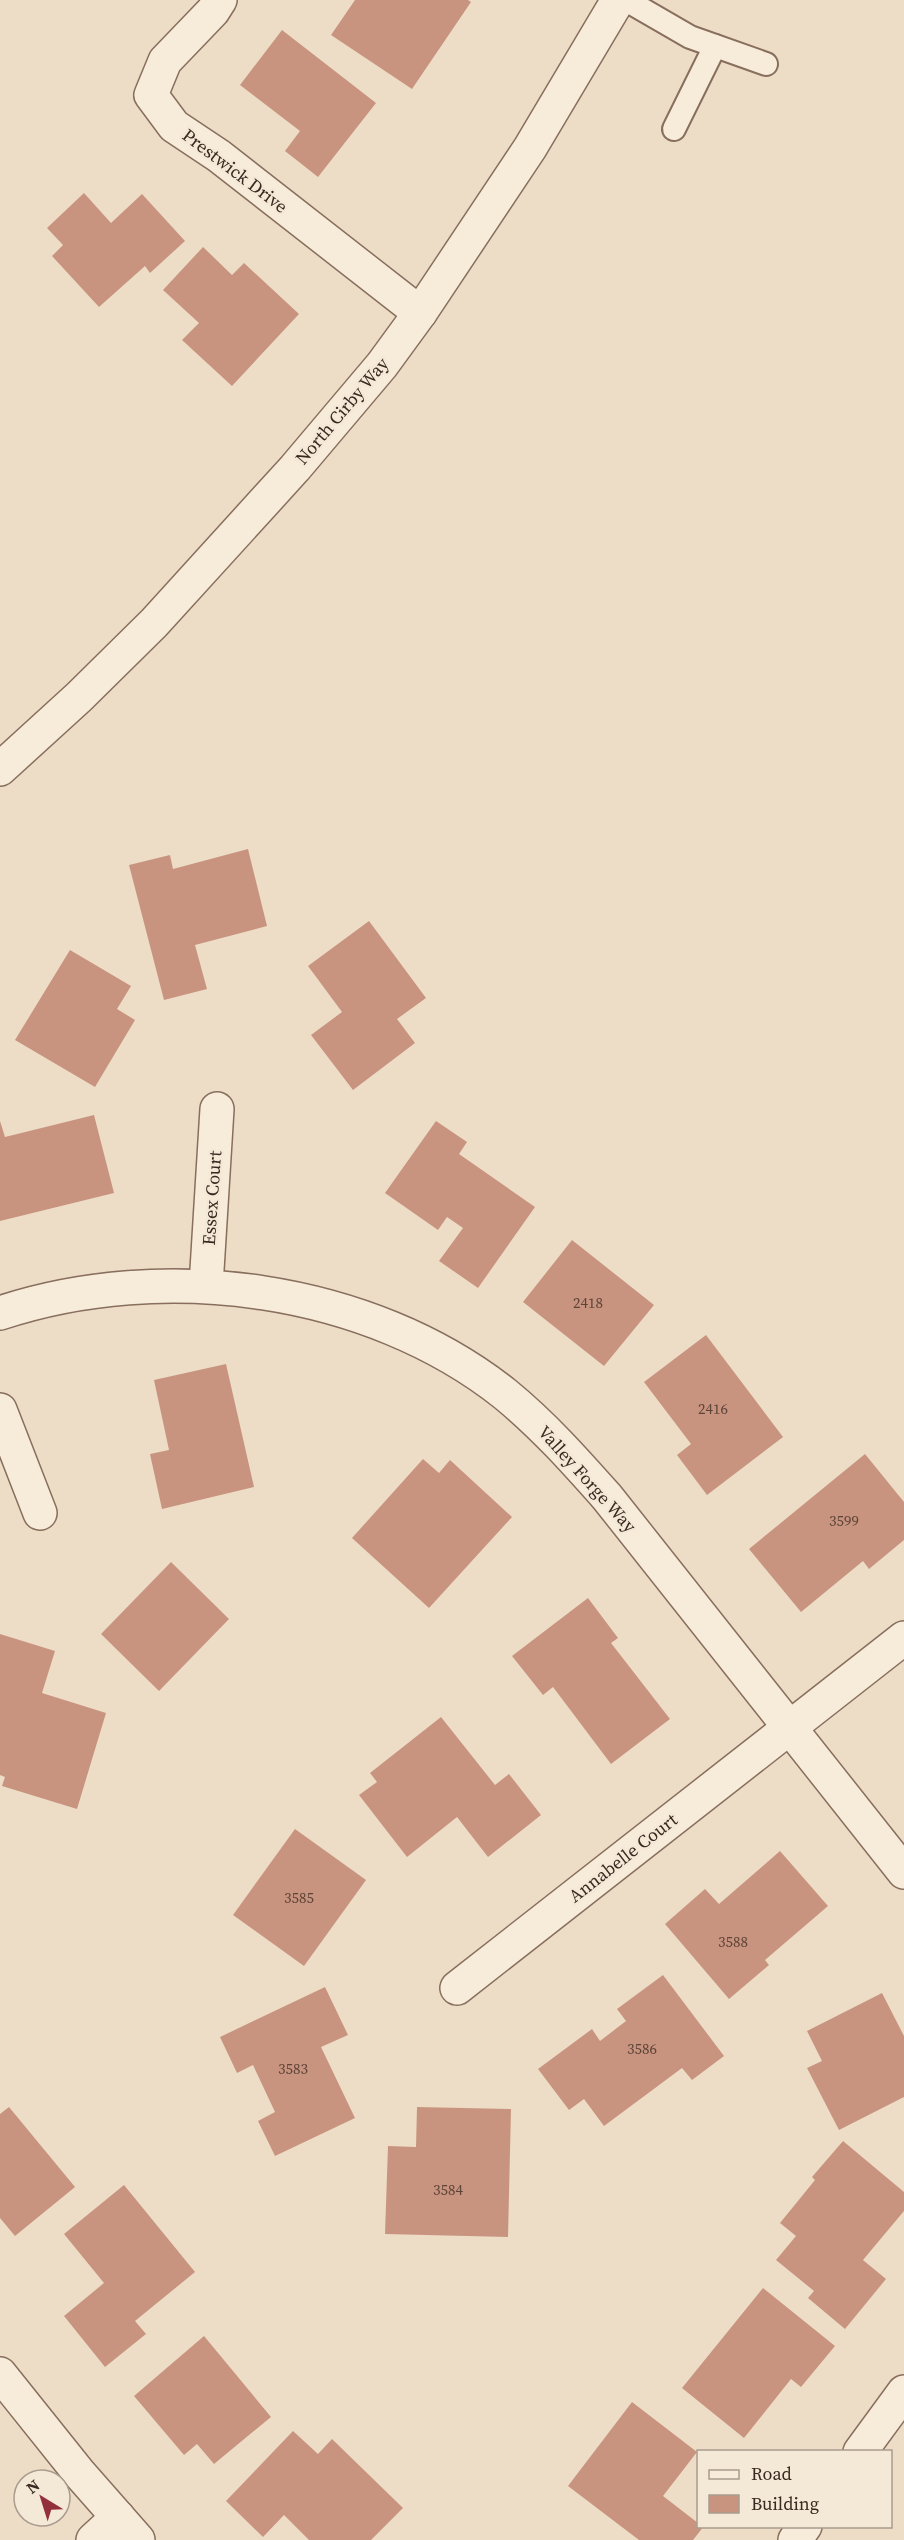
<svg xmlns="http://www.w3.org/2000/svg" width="904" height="2540" font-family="'Source Serif 4',serif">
  <rect width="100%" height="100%" fill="#edddc7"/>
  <!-- building -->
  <g fill="#c9947f">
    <path d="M355,0h113l3,2 -59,87 -81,-54z"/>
    <path d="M282,30l94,73 -58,74 -33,-26 15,-20 -60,-46z"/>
    <path d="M84,193l27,30 31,-29 43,47 -35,32 -5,-7 -46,41 -47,-51 11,-11 -16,-17z"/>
    <path d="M203,247l29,28 12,-12 55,51 -67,72 -50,-46 17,-17 -36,-33z"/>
    <path d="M248,849l19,77 -72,19 12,44 -43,11 -35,-135 41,-10 3,14z"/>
    <path d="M369,921l57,77 -29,21 18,24 -62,47 -42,-55 31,-23 -34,-46z"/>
    <path d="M70,950l61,36 -14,23 18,11 -40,67 -80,-47z"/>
    <path d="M94,1115l20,78 -114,28v-100l5,16z"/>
    <path d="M436,1121l31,21 -8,12 76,53 -57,81 -39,-27 24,-33 -16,-11 -9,13 -53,-37z"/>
    <path d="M572,1240l82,65 -50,61 -81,-64z"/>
    <path d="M706,1335l77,102 -76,58 -30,-40 14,-11 -47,-62z"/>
    <path d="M226,1364l28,123 -92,22 -12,-55 19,-4 -15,-70z"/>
    <path d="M865,1454l39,48v38l-35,29 -6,-8 -62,51 -52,-63z"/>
    <path d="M423,1459l16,14 11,-13 62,57 -83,91 -77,-70z"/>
    <path d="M171,1562l58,57 -70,72 -58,-57z"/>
    <path d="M588,1598l30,40 -7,5 59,76 -59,45 -58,-77 -10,8 -31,-39z"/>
    <path d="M0,1634l55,17 -13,42 64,20 -29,96 -75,-23 3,-9 -5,-2z"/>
    <path d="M441,1717l54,68 14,-11 32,41 -53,42 -31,-40 -50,40 -48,-62 18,-13 -7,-9z"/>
    <path d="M295,1829l71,51 -62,86 -71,-51z"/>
    <path d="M780,1851l48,55 -63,54 4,5 -40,34 -64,-75 40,-35 14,15z"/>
    <path d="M663,1975l61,81 -32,24 -10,-12 -78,58 -20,-27 -15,11 -31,-41 54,-40 8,12 26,-20 -9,-12z"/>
    <path d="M325,1987l23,48 -27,12 34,71 -80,38 -17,-35 17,-9 -22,-47 -16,8 -17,-36z"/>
    <path d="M882,1993l22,43v61l-65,33 -32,-62 15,-7 -15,-30z"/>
    <path d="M9,2107l66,80 -60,49 -15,-18v-104z"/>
    <path d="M417,2107l94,2 -3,128 -123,-3 3,-88 28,1z"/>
    <path d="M843,2141l61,51v19l-41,49 23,19 -41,50 -37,-31 6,-7 -38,-31 20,-24 -16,-13 35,-43 -3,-3z"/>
    <path d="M124,2185l71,87 -60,49 11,13 -41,33 -41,-51 40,-33 -40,-49z"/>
    <path d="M763,2288l72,58 -34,41 -10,-8 -47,59 -62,-50z"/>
    <path d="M204,2336l67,81 -57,47 -17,-20 -13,11 -50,-59z"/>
    <path d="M632,2402l65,50 -34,44 35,27v3h6l-11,14h-54l-71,-54z"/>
    <path d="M293,2431l25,23 14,-15 71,69 -32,32h-62l-25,-25 -21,22 -37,-36z"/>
  </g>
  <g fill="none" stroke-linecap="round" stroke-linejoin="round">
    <defs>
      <g id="service">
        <path d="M626,0l64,37 76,27"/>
        <path d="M674,129l41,-83"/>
      </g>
      <g id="minor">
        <path d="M220,0l-7,11 -48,50 -14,34 23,31 45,30 201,157"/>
        <path d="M206,1286l11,-177"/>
        <path d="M0,1313c163,-54 369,-27 505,81 38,31 70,67 102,103l297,375"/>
        <path d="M0,1410l40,103"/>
        <path d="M457,1988l447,-350"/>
        <path d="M0,2374l80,100 58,66"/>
        <path d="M860,2452l44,-60"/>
        <path d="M93,2540l25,-23"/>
        <path d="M795,2540l10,-14"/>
      </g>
      <path id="tertiary" d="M0,769l79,-72 75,-74 141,-155 87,-103 38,-52 110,-165 88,-148"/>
    </defs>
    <!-- service casing -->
    <use href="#service" stroke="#886e5d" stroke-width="26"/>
    <!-- minor casing -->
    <use href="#minor" stroke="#886e5d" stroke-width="36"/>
    <!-- tertiary casing -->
    <use href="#tertiary" stroke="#886e5d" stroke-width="36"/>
    <!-- service -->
    <use href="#service" stroke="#f7ebda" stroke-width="22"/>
    <!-- minor -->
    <use href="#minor" stroke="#f7ebda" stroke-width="33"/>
    <!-- tertiary -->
    <use href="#tertiary" stroke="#f7ebda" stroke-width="33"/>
  </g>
  <g text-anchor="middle" stroke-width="5" stroke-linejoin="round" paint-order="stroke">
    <!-- number labels -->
    <g font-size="15" fill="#5d4438">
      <text x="588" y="1308">2418</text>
      <text x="713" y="1414">2416</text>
      <text x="844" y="1526">3599</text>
      <text x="299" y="1903">3585</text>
      <text x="733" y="1947">3588</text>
      <text x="642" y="2054">3586</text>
      <text x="293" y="2074">3583</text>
      <text x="448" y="2195">3584</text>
    </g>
    <!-- street labels -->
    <g font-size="18" fill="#392920" stroke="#f4e8d7">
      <text transform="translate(235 171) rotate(37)" y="6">Prestwick Drive</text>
      <text transform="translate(342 411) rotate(-50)" y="6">North Cirby Way</text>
      <text transform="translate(212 1198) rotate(-86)" y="6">Essex Court</text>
      <text transform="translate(587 1479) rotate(48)" y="6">Valley Forge Way</text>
      <text transform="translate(623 1858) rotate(-38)" y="6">Annabelle Court</text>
    </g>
  </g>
  <!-- legend -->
  <rect x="697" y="2450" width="195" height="78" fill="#f4e8d7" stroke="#a99c8e" stroke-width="1.5"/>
  <rect x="709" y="2470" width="30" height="9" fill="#f7ebda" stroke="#a99c8e" stroke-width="1.5"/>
  <text x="751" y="2480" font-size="18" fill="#392920">Road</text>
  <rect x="709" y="2495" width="30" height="18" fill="#c9947f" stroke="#a99c8e" stroke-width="1.5"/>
  <text x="751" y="2510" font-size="18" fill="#392920">Building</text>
  <!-- north arrow -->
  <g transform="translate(42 2498) rotate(322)"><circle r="28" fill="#f4e8d7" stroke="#a99c8e" stroke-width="1.5"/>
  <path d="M0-4.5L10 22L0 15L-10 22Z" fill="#94303e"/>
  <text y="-9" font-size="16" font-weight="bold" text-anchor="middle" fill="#392920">N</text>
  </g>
</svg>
